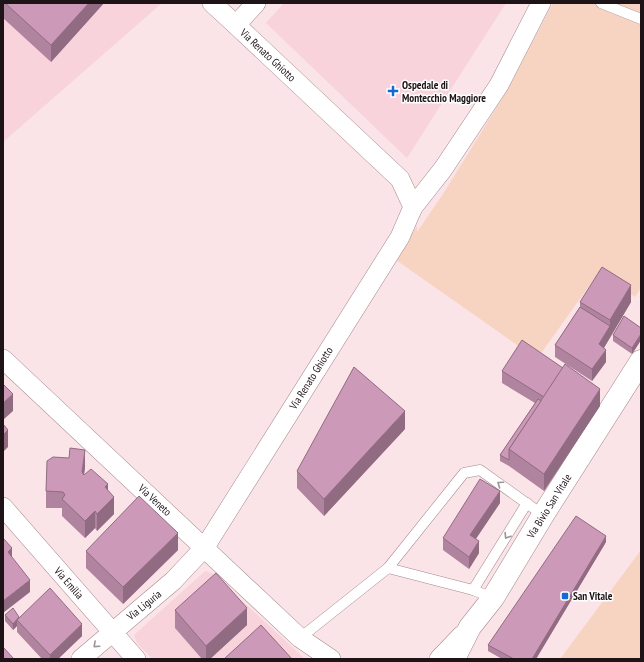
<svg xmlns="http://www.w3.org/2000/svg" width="644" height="662" font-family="'PT Sans Narrow',sans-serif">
  <rect width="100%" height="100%" fill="#fbe4e8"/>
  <!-- built -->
  <g fill="#f8d3db">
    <path d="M3,3h159l-159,139z"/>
    <path d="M284,3h222l-99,155 -141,-135z"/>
    <path d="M205,571l7,2 93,86h-153l-15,-16 -3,-8z"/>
  </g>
  <!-- green -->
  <g fill="#f7d3c2">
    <path d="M553,3h88v285l-6,9 -36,-25 -62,87 -141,-99 21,-34v6l26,-38 65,-105z"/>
    <path d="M641,550v109h-81z"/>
  </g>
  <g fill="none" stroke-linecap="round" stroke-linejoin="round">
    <defs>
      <g id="lane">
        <path d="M601,3l40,16"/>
        <path d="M388,568l85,22"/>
        <path d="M493,598l-20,-8 54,-87"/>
        <path d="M300,638l88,-70 76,-95 16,-3 63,45"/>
      </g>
      <g id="street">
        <path d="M212,3l24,22"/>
        <path d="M413,207l30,-38 56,-84 42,-82"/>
        <path d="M3,359l297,279 31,21"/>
        <path d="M3,507l133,152"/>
        <path d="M81,659l92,-78 32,-34 195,-310 13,-30 -13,-28 -164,-154 20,-22"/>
        <path d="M439,659l23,-24"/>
      </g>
      <path id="secondary" d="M454,659l16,-32 23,-29 50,-83 98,-154"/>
    </defs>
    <!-- lane casing -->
    <use href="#lane" stroke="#a3898e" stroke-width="11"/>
    <!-- street casing -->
    <use href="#street" stroke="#a3898e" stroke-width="20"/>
    <!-- secondary casing -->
    <use href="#secondary" stroke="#a3898e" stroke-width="23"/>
    <!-- lane -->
    <use href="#lane" stroke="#fff" stroke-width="10"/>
    <!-- street -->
    <use href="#street" stroke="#fff" stroke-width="19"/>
    <!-- secondary -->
    <use href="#secondary" stroke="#fff" stroke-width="22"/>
  </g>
  <!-- wall -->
  <g fill="#b0849e">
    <path d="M3,3h101l-53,59 -48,-44z"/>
    <path d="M580,302h51l-27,46 2,14 -14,19 -37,-24v-12l25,-38z"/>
    <path d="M641,328v12l-9,14 -19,-13v-6z"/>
    <path d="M502,371l98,35 -56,85 -35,-25 -9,-5v-6l35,-52 -33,-20z"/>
    <path d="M405,429l-81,87 -27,-28v-17z"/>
    <path d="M85,467l-1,8 24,15 6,24 -17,17 -2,-3 -10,10 -23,-22v-8h-16v-17z"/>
    <path d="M500,503l-24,36 3,14 -10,16 -26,-19v-12z"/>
    <path d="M606,542l-70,117h-34l-14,-8v-6z"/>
    <path d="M178,550l-55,54 -37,-36v-17z"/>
    <path d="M175,610l72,15 -37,34h-8l-27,-31z"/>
    <path d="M5,615l14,2 63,19 -24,23h-16l-25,-27v-6l-4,4 -8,-9z"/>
  </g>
  <!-- shaded-wall -->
  <g fill="#906b81">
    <path d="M89,3h15l-53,59v-17z"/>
    <path d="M631,285v17l-32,54v-12l11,-18v-6z"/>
    <path d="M641,334v6l-9,14v-6z"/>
    <path d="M606,350v12l-14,19v-12z"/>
    <path d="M600,389v17l-56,85v-17z"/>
    <path d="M13,394v17l-10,9v-17z"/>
    <path d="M405,411v18l-81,87v-17z"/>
    <path d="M8,430v17l-5,5v-17z"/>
    <path d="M85,450v17l-3,22v-17z"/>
    <path d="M108,484v17l-3,-14z"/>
    <path d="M500,491v12l-30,44v-12z"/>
    <path d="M114,497v17l-17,17v-17z"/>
    <path d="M95,511v17l-10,10v-17z"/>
    <path d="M178,533v17l-55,54v-17z"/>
    <path d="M606,536v6l-70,117h-4z"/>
    <path d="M479,541v12l-10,16v-12z"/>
    <path d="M12,548v12l-4,-8z"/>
    <path d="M30,580v12l-27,21v-12z"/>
    <path d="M247,608v17l-37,34h-4v-13z"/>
    <path d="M17,620v6l-4,4v-6z"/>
    <path d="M82,624v12l-24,23h-8v-4z"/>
  </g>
  <!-- building -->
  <g fill="#cd99b8" stroke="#906b81">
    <path d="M5,3h84l-38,42z"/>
    <path d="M602,267l29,18 -21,35 -30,-18z"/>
    <path d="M580,307l30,19 -11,18 7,6 -14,19 -37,-24z"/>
    <path d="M624,316l17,12v6l-9,14 -19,-13z"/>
    <path d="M522,340l41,28 -19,29 -42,-26z"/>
    <path d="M565,364l35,25 -56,85 -35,-25z"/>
    <path d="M354,367l51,44 -81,88 -27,-28z"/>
    <path d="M3,384l10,10 -10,9z"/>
    <path d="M538,399l3,2 -32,48v11l-9,-5z"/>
    <path d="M3,424l5,6 -5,5z"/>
    <path d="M70,448l15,2 -3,22 2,3 7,-6 17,15 -3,3 9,10 -17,17 -2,-3 -10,10 -23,-22 3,-4 -2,-3 -17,-1 1,-30 6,-4 16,1z"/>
    <path d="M480,479l20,12 -30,44 9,6 -10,16 -26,-19z"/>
    <path d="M139,496l39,37 -55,54 -37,-36z"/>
    <path d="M576,516l30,20 -74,123h-18l-26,-14z"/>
    <path d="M3,538l9,10 -4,4 22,28 -27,21z"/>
    <path d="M216,573l31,35 -41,38 -31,-36z"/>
    <path d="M50,588l32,36 -32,31 -33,-35z"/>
    <path d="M13,608l6,9 -6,7 -8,-9z"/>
    <path d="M261,625l31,34h-68z"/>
    <path d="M3,647l11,12h-11z"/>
  </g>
  <!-- one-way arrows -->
  <defs><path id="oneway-chevron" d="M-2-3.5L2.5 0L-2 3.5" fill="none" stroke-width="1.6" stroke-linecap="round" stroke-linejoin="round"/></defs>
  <g stroke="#9a9597">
    <use href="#oneway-chevron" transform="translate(500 484) rotate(-145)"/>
    <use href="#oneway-chevron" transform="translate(507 536) rotate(122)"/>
    <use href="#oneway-chevron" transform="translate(96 645) rotate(138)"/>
  </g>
  <!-- markers -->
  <g fill="#1768d2" stroke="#fff" stroke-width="1.5">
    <path d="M391 85h4v4h4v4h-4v4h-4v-4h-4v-4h4z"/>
    <rect x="561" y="592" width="8" height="8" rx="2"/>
  </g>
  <g text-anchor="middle" stroke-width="3" stroke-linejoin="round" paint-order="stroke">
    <!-- street labels -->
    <g font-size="11" fill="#1e1417" stroke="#fff">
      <text transform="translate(268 55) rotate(43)" y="4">Via Renato Ghiotto</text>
      <text transform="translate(311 378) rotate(-58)" y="4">Via Renato Ghiotto</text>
      <text transform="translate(155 500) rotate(43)" y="4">Via Veneto</text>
      <text transform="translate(549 506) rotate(-58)" y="4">Via Bivio San Vitale</text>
      <text transform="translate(69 583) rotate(49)" y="4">Via Emilia</text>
      <text transform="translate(144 605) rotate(-39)" y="4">Via Liguria</text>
    </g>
    <!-- poi labels -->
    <g font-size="11" font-weight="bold" fill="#1e1417" stroke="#fff" text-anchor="start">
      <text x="402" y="89">Ospedale di<tspan x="402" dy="13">Montecchio Maggiore</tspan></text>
      <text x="573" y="600">San Vitale</text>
    </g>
  </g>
  <!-- border -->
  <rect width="644" height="662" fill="none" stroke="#1e1417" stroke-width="8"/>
</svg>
